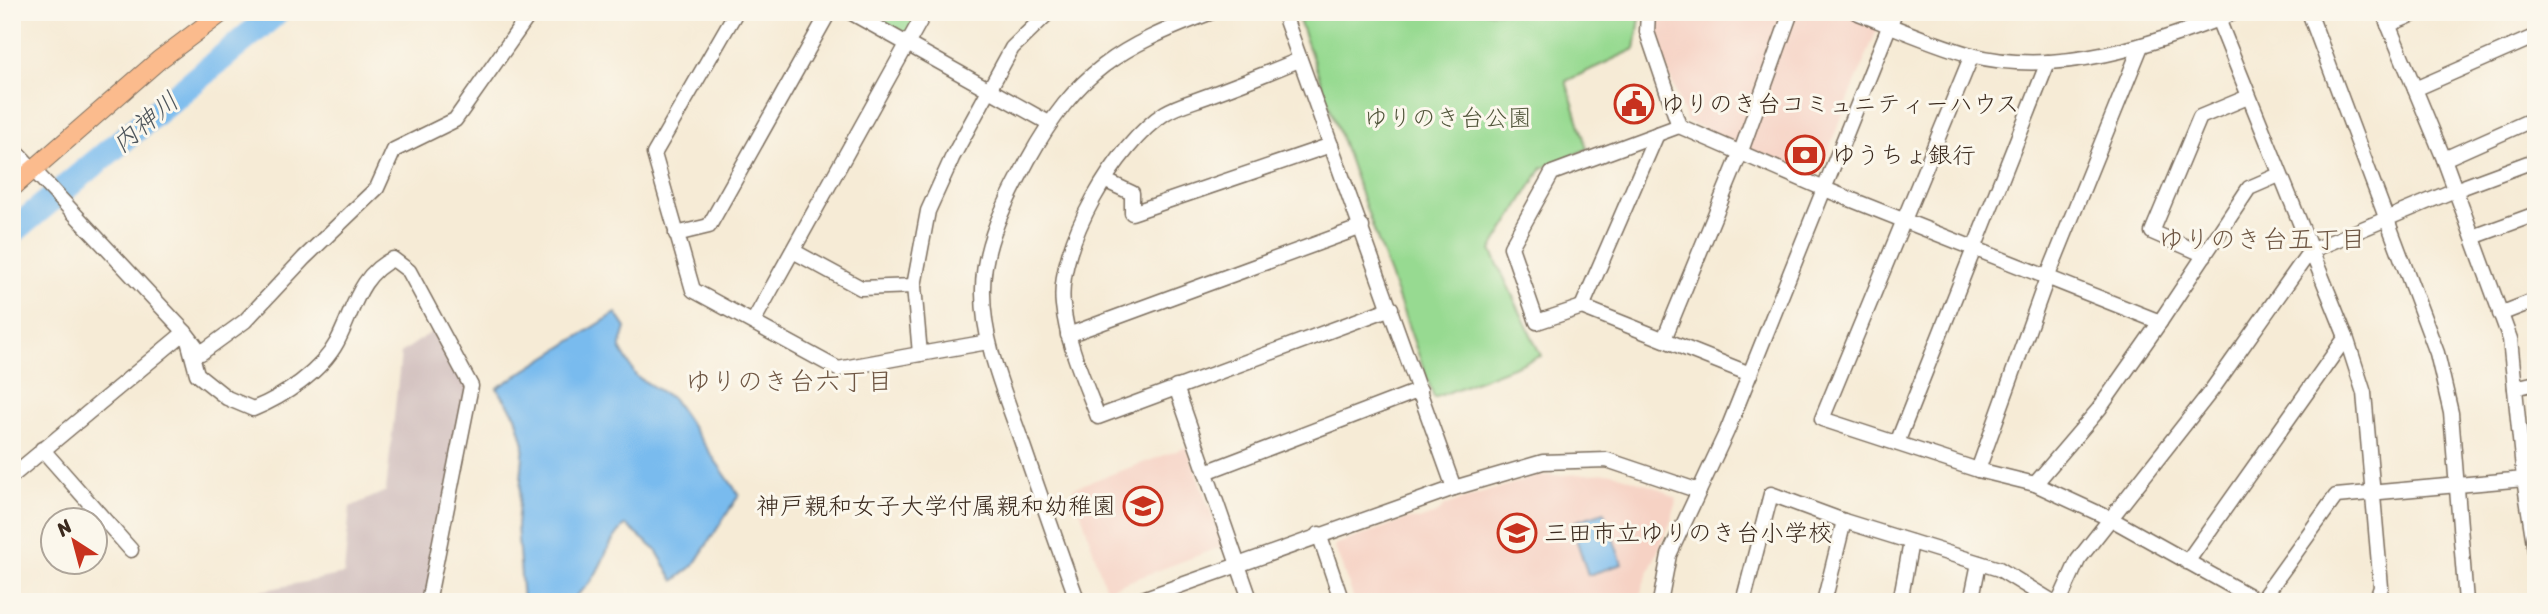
<svg xmlns="http://www.w3.org/2000/svg" width="2548" height="614" font-family="Sriracha,'Klee One',sans-serif">
  <rect width="100%" height="100%" fill="#fbf7ec"/>
  <filter id="ink" filterUnits="userSpaceOnUse"><feTurbulence type="fractalNoise" baseFrequency=".0143" numOctaves="2"/><feDisplacementMap in="SourceGraphic" scale="14" xChannelSelector="R" yChannelSelector="G"/><feConvolveMatrix kernelMatrix="1 2 1 2 8 2 1 2 1" color-interpolation-filters="sRGB"/></filter>
  <filter id="wash" filterUnits="userSpaceOnUse"><feTurbulence type="fractalNoise" baseFrequency=".00686" numOctaves="4" result="noise"/><feDisplacementMap in="SourceGraphic" scale="28" xChannelSelector="R" yChannelSelector="G"/><feGaussianBlur stdDeviation="1.57" result="paint"/><feColorMatrix in="noise" values="0 0 0 0 0 0 0 0 0 0 0 0 0 0 0 0 0 1.4 0 .05"/><feComposite in="paint" operator="in"/></filter>
  <g filter="url(#wash)">
    <rect width="100%" height="100%" fill="#f6ebd6"/>
    <!-- built -->
    <g fill="#f6d2c4">
      <path d="M1656,12h228l-67,166 -131,-57 -31,-85z"/>
      <path d="M1187,447l36,99 -117,44 -33,-102z"/>
      <path d="M1613,473l47,16 17,10 -6,22 -29,66 -1,15h-286l-21,-57 74,-26 11,1 19,-7 5,-6 11,-5 83,-26z"/>
    </g>
    <!-- industrial -->
    <path fill="#d1bfbe" d="M440,326l31,60 -43,216h-183l6,-9 93,-19 6,-67 36,-16 15,-138z"/>
    <!-- green -->
    <g fill="#97da91" stroke="#698258" stroke-width="2">
      <path d="M850,12h75l-19,32z"/>
      <path d="M1296,12h345l-6,37 -69,32 21,68 -45,19 -51,82 50,106 -107,42z"/>
    </g>
    <!-- water -->
    <g fill="#79bbee" stroke="#5a7286" stroke-width="2">
      <path d="M616,313l10,15 -6,20 16,28 37,23 66,96 -46,71 -19,15 -18,-31 -30,-25c-18,15 -20,33 -32,52 -5,9 -17,17 -24,25h-47l-6,-76 7,-82 -8,-28 -19,-28z"/>
      <path d="M1604,512l18,52 -34,11 -17,-52z"/>
    </g>
    <g fill="none" stroke-linecap="round" stroke-linejoin="round">
      <!-- river -->
      <path stroke="#79bbee" stroke-width="26" d="M12,232l265,-220"/>
    </g>
  </g>
  <g filter="url(#ink)">
    <g fill="none" stroke-linecap="round" stroke-linejoin="round">
      <defs>
        <g id="minor">
          <path d="M736,12l-82,142 39,136 145,79 82,-15"/>
          <path d="M850,12l199,111"/>
          <path d="M1283,12l171,476"/>
          <path d="M1648,12l-1,20 32,94"/>
          <path d="M1856,12c38,15 76,32 115,43 87,23 185,-11 265,-43"/>
          <path d="M2309,12l128,341 14,60 15,189"/>
          <path d="M2218,19l128,318 18,56 17,194 -5,15"/>
          <path d="M2388,25l31,-13"/>
          <path d="M1972,55l-150,364 156,51 57,14 78,36 147,82"/>
          <path d="M1299,60c-29,12 -59,24 -89,35 -15,6 -32,10 -45,18 -48,31 -109,133 -102,192 4,39 21,75 35,112l293,-109"/>
          <path d="M2415,89l121,-53"/>
          <path d="M12,147l173,185 16,21 44,-32 59,-63 73,-70 17,-38 61,-30 76,-108"/>
          <path d="M2444,159l92,-41"/>
          <path d="M1106,181l26,12v20l199,-68"/>
          <path d="M676,234l33,-8 120,-214"/>
          <path d="M2473,237l63,-23"/>
          <path d="M793,251l68,37 53,-2"/>
          <path d="M2205,255l-53,-23 48,-115 48,-20"/>
          <path d="M1582,307l75,-173"/>
          <path d="M2500,314l36,-14"/>
          <path d="M753,322l172,-310"/>
          <path d="M2160,322l89,-134 30,-13"/>
          <path d="M1068,335l294,-108"/>
          <path d="M1664,339l76,-185 51,-142"/>
          <path d="M988,342l-68,12 -6,-68 14,-75 24,-53 60,-110 37,-36"/>
          <path d="M189,344l8,30 30,24 26,11c30,-12 68,-37 84,-67 16,-30 22,-68 56,-83l16,12 62,115 -43,216"/>
          <path d="M1750,374l-168,-67 -45,15 -26,-75 41,-74 127,-47 143,62 338,134 -61,87 -64,75"/>
          <path d="M1176,387l75,215"/>
          <path d="M2515,388l21,-5"/>
          <path d="M1897,443l151,-381"/>
          <path d="M42,449l89,101"/>
          <path d="M1978,470l69,-192 94,-232"/>
          <path d="M1206,472l214,-82"/>
          <path d="M12,476l173,-144"/>
          <path d="M2524,479l12,78"/>
          <path d="M1319,534l23,68"/>
          <path d="M2187,562l159,-225"/>
          <path d="M1078,602c-20,-55 -39,-110 -58,-165 -17,-48 -38,-97 -37,-148 0,-46 24,-90 45,-129 49,-89 91,-113 184,-148"/>
          <path d="M1134,602l320,-114 89,-26 64,-2 92,31 28,-60 168,-419"/>
          <path d="M1660,602l9,-47 30,-64"/>
          <path d="M1743,602l28,-108 73,27 155,48 54,33"/>
          <path d="M1824,602l20,-81"/>
          <path d="M1900,602l11,-60"/>
          <path d="M1971,602l8,-39"/>
          <path d="M2059,602l19,-42 133,-169 99,-140 145,-61 81,-30"/>
          <path d="M2260,602l76,-106 188,-17 -14,-140 -66,-180 -61,-147"/>
        </g>
        <path id="major" d="M12,188l147,-128 64,-48"/>
      </defs>
      <!-- minor casing -->
      <use href="#minor" stroke="#7c6e5e" stroke-width="17"/>
      <!-- major casing -->
      <use href="#major" stroke="#7c6e5e" stroke-width="20"/>
      <!-- minor -->
      <use href="#minor" stroke="#fff" stroke-width="14"/>
      <!-- major -->
      <use href="#major" stroke="#fbbb8d" stroke-width="18"/>
    </g>
  </g>
  <!-- icons -->
  <defs>
    <symbol id="civic-ring" viewBox="-11 -11 22 22"><circle r="9.5" fill="#fbf7ec" stroke="#c8321e" stroke-width="1.5"/><path d="M-.6-6.5H3V-4.5H.6V-3L4-1V1h2V6H-6V1h2V-1L-.6-3ZM-1.2 2.5V6h2.4V2.5Z" fill="#c8321e"/></symbol>
    <symbol id="bank-ring" viewBox="-11 -11 22 22"><circle r="9.5" fill="#fbf7ec" stroke="#c8321e" stroke-width="1.5"/><path d="M-6-4H6V4H-6ZM0-2.3a2.3 2.3 0 1 0 0 4.6a2.3 2.3 0 1 0 0-4.6Z" fill="#c8321e"/></symbol>
    <symbol id="school-ring" viewBox="-11 -11 22 22"><circle r="9.5" fill="#fbf7ec" stroke="#c8321e" stroke-width="1.5"/><path d="M0-5L7-2L0 1L-7-2ZM-4 1L0 2.5L4 1V4Q0 6-4 4Z" fill="#c8321e"/></symbol>
  </defs>
  <g fill-rule="evenodd">
    <use href="#civic-ring" x="1612" y="82" width="44" height="44"/>
    <use href="#bank-ring" x="1783" y="133" width="44" height="44"/>
    <use href="#school-ring" x="1121" y="484" width="44" height="44"/>
    <use href="#school-ring" x="1495" y="511" width="44" height="44"/>
  </g>
  <g text-anchor="middle" stroke-width="6" stroke-linejoin="round" paint-order="stroke">
    <!-- poi labels -->
    <g font-size="24" fill="#3b2a1e" stroke="#fbf7ec" text-anchor="start">
      <text x="1661" y="112">ゆりのき台コミュニティーハウス</text>
      <text x="1832" y="163">ゆうちょ銀行</text>
      <text x="1116" y="514" text-anchor="end">神戸親和女子大学付属親和幼稚園</text>
      <text x="1544" y="541">三田市立ゆりのき台小学校</text>
    </g>
    <!-- park labels -->
    <g font-size="24" fill="#52563b" stroke="#fbf7ec">
      <text x="1448" y="126">ゆりのき台公園</text>
    </g>
    <!-- water labels -->
    <g font-size="26" font-style="italic" fill="#4e565c" stroke="#fbf7ec">
      <text transform="translate(145 122) rotate(-40)" y="9">内神川</text>
    </g>
    <!-- neighbourhood labels -->
    <g font-size="26" fill="#6e5643" stroke="#fbf7ec">
      <text x="2262" y="248">ゆりのき台五丁目</text>
      <text x="789" y="390">ゆりのき台六丁目</text>
    </g>
  </g>
  <!-- margin -->
  <rect width="2548" height="614" fill="none" stroke="#fbf7ec" stroke-width="42"/>
  <!-- north arrow -->
  <g transform="translate(74 541) rotate(324)"><circle r="33" fill="#fbf7ec" stroke="#aea59a" stroke-width="2"/>
  <path d="M0-5L12 26L0 18L-12 26Z" fill="#c8321e"/>
  <text y="-10" font-size="19" font-weight="bold" text-anchor="middle" fill="#3b2a1e">N</text>
  </g>
</svg>
